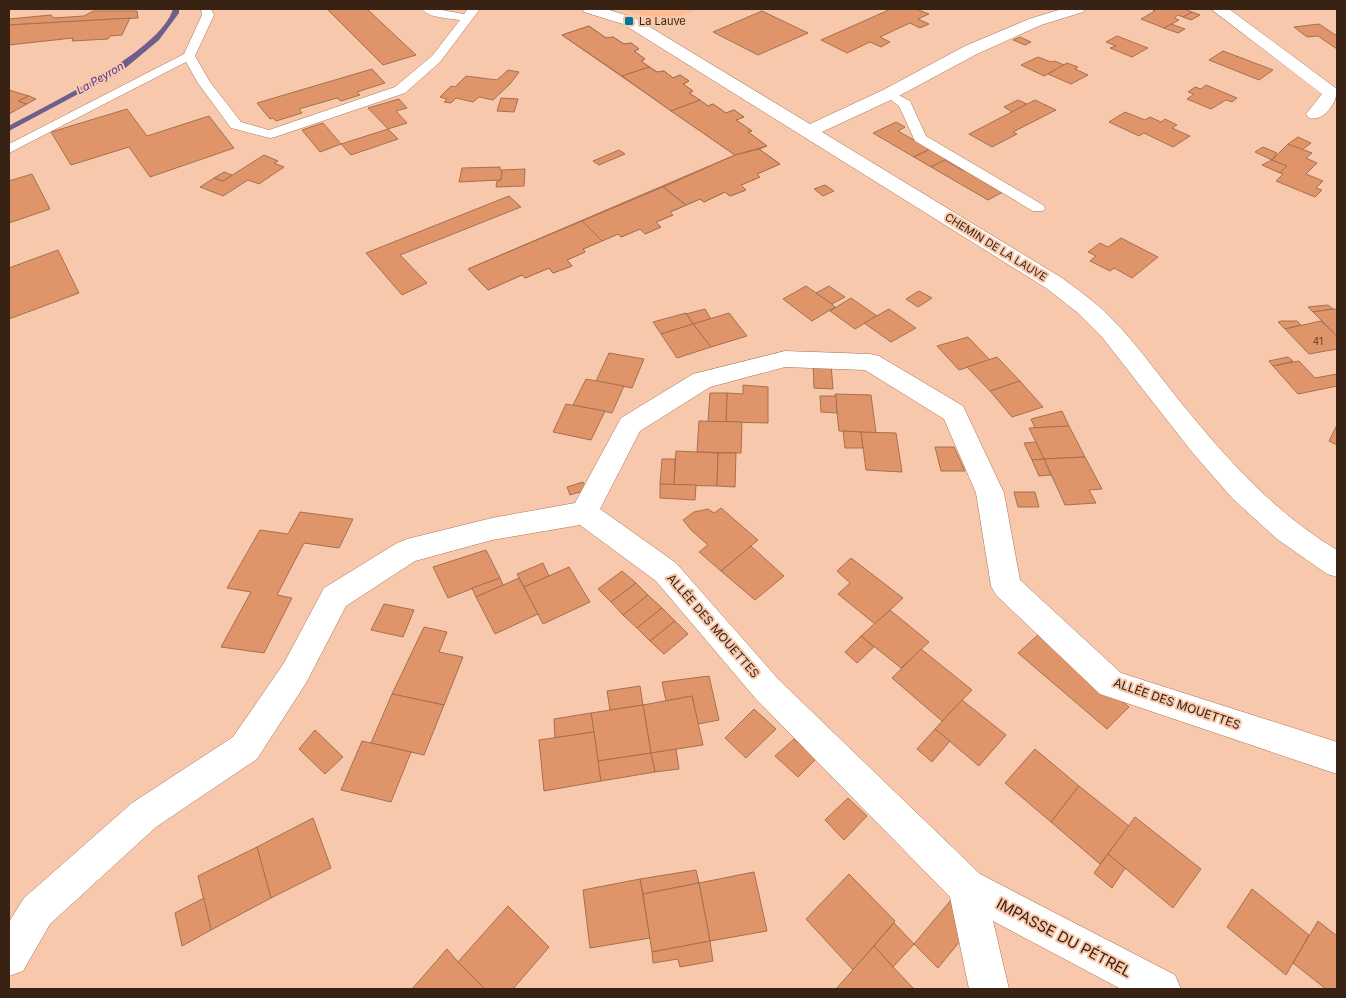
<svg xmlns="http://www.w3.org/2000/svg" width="1346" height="998" font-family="Inter,sans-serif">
  <rect width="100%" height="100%" fill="#f8c8ac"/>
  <!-- built -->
  <path fill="#febb94" d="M620,9h77l-30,13z"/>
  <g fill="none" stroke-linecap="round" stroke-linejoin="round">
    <!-- stream -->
    <path fill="#6e5e8c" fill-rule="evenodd" d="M173,9h6v4l-20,27 -36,30 -114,61v-5c39,-22 151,-74 164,-117z"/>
  </g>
  <!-- building -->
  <g fill="#df9569" stroke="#a6704f">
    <path d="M327,9h40l49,46 -33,10z"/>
    <path d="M891,9h25l13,5 -11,5 11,5 -9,4 -10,-5 -30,14 10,5 -9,5 -11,-5 -23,11 -26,-13z"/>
    <path d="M1155,9h29l8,3 -9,5 -5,-2 -4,3 5,2 -15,8 -23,-9 14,-8 -2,-1z"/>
    <path d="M93,11h44l1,7 -129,7v-6l42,-4 3,3 30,-2z"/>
    <path d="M762,11l46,22 -50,22 -45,-23z"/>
    <path d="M1192,12l8,3 -9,5 -8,-3z"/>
    <path d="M130,18l-8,17 -12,1 -2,3 -36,2 1,-3 -64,7v-20z"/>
    <path d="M1171,24l14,5 -7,4 -14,-5z"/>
    <path d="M1319,24l18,12v13l-19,-13 -11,1 -13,-10z"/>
    <path d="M589,26l17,12 7,-1 11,7 7,-1 8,6 -5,2 11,8 -4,2 16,11 7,-1 9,7 7,-3 9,6 -6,3 10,7 -4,2 19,13 5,-2 13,9 8,-3 10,7 -8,3 16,11 -4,1 19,14 -8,3 21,15 -23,10 3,3 -19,8 5,5 -16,6 -5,-4 -21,10 -4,-3 -30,13 3,3 -17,7 5,5 -16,7 -5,-5 -19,8 -3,-3 -35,15 2,3 -18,8 5,6 -19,7 -4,-5 -24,10 -3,-3 -34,15 -20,-21 267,-114 -173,-120z"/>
    <path d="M589,26l17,12 7,-1 11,7 7,-1 8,6 -5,2 11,8 -4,2 8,6 -27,9 -60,-41z"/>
    <path d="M1117,36l31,12 -16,9 -22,-9 6,-2 -10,-4z"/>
    <path d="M1020,37l11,5 -6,3 -12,-5z"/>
    <path d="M1223,51l45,17 5,2 -14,10 -50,-20z"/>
    <path d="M1038,57l13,5 4,-1 9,4 -20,11 -23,-11z"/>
    <path d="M1067,63l11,4 -3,2 13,6 -17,9 -23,-10z"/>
    <path d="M649,67l8,5 7,-1 9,7 7,-3 9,6 -6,3 10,7 -4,2 11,7 -29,11 -49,-35z"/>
    <path d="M372,69l13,14 -28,9 3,3 -19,6 -4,-3 -38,11 3,4 -26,8 -3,-3 -3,1 -13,-16z"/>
    <path d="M508,70l11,2 -9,12 -17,16 -14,-3 -6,5 -17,-4 -5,5 -7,-1 3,-3 -7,-2 11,-11 4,1 11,-11 31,4z"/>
    <path d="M1206,85l31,13 -5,4 -6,-2 -15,9 -24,-10 7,-5 -6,-2 7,-5 6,2z"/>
    <path d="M9,90l20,6 -11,5 9,3 -18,10z"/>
    <path d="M29,96l7,3 -9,5 -9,-3z"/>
    <path d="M501,98l17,1 -4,13 -17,-1z"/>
    <path d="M399,99l8,9 -11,3 11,12 -19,6 -20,-21z"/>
    <path d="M700,100l8,6 5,-2 13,9 8,-3 10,7 -8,3 16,11 -4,1 19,14 -32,9 -64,-44z"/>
    <path d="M1018,100l9,4 -15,8 -8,-5z"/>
    <path d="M1035,100l21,10 -43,22 4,2 -25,13 -23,-13z"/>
    <path d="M127,109l20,27 62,-20 25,32 -84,29 -21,-30 -58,18 -20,-33z"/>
    <path d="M1125,112l20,8 5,-3 11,5 4,-3 12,6 -5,3 18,8 -17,11 -29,-14 -5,3 -30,-14z"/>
    <path d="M896,122l9,5 -7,4 32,18 -16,8 -41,-24z"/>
    <path d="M323,123l18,21 -21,8 -18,-22z"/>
    <path d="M388,129l10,10 -47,16 -10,-11z"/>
    <path d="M1298,137l13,6 -9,7 -14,-6z"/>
    <path d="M1288,144l24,9 -6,5 11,5 -11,11 17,7 -7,7 6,2 -7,7 -39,-16 7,-7 -3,-1 7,-7 -15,-6z"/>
    <path d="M1263,147l14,6 -5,7 -17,-8z"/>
    <path d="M759,149l21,15 -23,10 3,3 -19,8 5,5 -16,6 -5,-4 -21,10 -4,-3 -14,6 -23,-18 72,-32z"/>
    <path d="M930,149l17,10 -16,8 -17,-10z"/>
    <path d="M619,150l6,4 -26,11 -6,-4z"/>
    <path d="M264,155l14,6 -4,2 10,4 -25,17 -11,-4 -25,16 -23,-9 14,-9 9,3z"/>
    <path d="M945,160l19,11 3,-2 20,12 -3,1 19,10 -15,8 -57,-33z"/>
    <path d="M1272,160l15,6 -7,7 -18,-8z"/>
    <path d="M500,167v3h2l-1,10 -42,2 3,-14z"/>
    <path d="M525,169l-1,17 -28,1 1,-6 4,-1 1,-10z"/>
    <path d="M224,172l8,3 -9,6 -9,-3z"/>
    <path d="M32,174l18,35 -41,14v-42z"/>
    <path d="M825,185l9,6 -11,5 -9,-7z"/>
    <path d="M663,187l23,18 -16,7 3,3 -17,7 5,5 -16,7 -5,-5 -19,8 -3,-3 -16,7 -20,-20z"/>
    <path d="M509,196l12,11 -121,48 27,28 -25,12 -36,-42z"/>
    <path d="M582,221l20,20 -19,8 2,3 -18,8 5,6 -19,7 -4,-5 -24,10 -3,-3 -34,15 -20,-21z"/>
    <path d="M1121,238l37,19 -26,21 -18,-10 -4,3 -20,-10 6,-5 -8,-4 12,-9 8,4z"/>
    <path d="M58,250l21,43 -70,26v-51z"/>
    <path d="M806,286l26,18 3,3 -23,14 -29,-22z"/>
    <path d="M829,286l16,11 -13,7 -16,-11z"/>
    <path d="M919,291l13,7 -14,9 -12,-8z"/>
    <path d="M851,298l26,18 -22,13 -25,-18z"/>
    <path d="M1328,305l5,4 -20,3 -5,-5z"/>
    <path d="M705,309l6,10 -18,5 -7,-10z"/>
    <path d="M889,309l27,19 -25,14 -27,-19z"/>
    <path d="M1333,309h4v27l-24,-24z"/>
    <path d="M686,313l7,11 -32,10 -8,-12z"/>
    <path d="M729,313l18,23 -36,11 -18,-23z"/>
    <path d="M1281,321h16l4,4 -16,4 -7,-7z"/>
    <path d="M1321,321l16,15v13l-28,5 -24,-25z"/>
    <path d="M693,324l18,23 -34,11 -16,-24z"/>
    <path d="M968,337l22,23 -31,10 -22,-24z"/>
    <path d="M609,353l35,6 -12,29 -36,-7z"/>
    <path d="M997,357l23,24 -30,10 -23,-24z"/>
    <path d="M1288,357l5,4 -20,5 -4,-5z"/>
    <path d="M1299,361l16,17 22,-4v12l-39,8 -25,-28z"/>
    <path d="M813,363l18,1 2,25 -19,-1z"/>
    <path d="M586,379l38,7 -12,27 -39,-8z"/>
    <path d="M1020,381l23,26 -31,10 -22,-26z"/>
    <path d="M743,385l25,2v36l-42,-1 1,-29 16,1z"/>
    <path d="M710,393h17l-1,29h-18z"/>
    <path d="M835,394l36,1 5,38 -37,-2z"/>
    <path d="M820,396h16l1,17 -16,-1z"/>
    <path d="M566,404l39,7 -14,29 -38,-8z"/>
    <path d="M1062,411l7,15 -34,2 -4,-9z"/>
    <path d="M699,421l43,1 -1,31 -44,-1z"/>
    <path d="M1337,425v20l-8,-4z"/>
    <path d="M1069,426l16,31 -41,2 -15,-31z"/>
    <path d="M843,431l18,1 2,16h-18z"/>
    <path d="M861,432l35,1 6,39 -36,-2z"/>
    <path d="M1036,442l8,17 -12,1 -8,-17z"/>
    <path d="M935,447h19l11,24h-24z"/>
    <path d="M676,451l42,2 -1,33 -43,-1z"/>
    <path d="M718,453h18l-1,34 -18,-1z"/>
    <path d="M1085,457l17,32 -13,1 7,13 -31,2 -21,-46z"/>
    <path d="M662,459h13l-1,26 -14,-1z"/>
    <path d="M1044,459l7,16 -12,1 -7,-16z"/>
    <path d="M583,482l4,8 -17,5 -3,-8z"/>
    <path d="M660,484l36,1 -1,15 -35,-2z"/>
    <path d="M1014,492h21l4,15h-21z"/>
    <path d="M721,508l37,32 -37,31 -22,-19 9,-7 -17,-15 -8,-10 11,-8 14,-3 6,4z"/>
    <path d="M300,512l53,7 -14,29 -35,-5 -27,52 15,3 -28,55 -43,-6 30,-55 -24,-4 33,-58 28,4z"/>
    <path d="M751,546l33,30 -29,24 -34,-29z"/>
    <path d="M486,550l14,28 -52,20 -15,-31z"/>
    <path d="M851,558l52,40 -28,26 -37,-30 12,-11 -13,-12z"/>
    <path d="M543,563l6,13 -25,11 -7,-13z"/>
    <path d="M569,567l21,35 -47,22 -19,-37z"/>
    <path d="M622,571l14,12 -25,19 -13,-13z"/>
    <path d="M500,578l3,7 -27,12 -4,-9z"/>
    <path d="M519,578l19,36 -43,20 -19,-37z"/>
    <path d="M636,583l12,12 -25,20 -12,-13z"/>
    <path d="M648,595l14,13 -25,20 -14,-13z"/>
    <path d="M384,604l30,6 -11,27 -32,-7z"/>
    <path d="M662,608l13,13 -25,20 -13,-13z"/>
    <path d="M890,610l39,32 -28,26 -40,-32z"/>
    <path d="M675,621l13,13 -24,20 -14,-13z"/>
    <path d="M424,627l23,5 -8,20 24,5 -19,48 -52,-11z"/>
    <path d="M1039,634l90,73 -22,22 -89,-76z"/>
    <path d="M861,636l13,11 -17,16 -12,-11z"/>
    <path d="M921,649l51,41 -30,31 -50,-43z"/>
    <path d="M709,676l10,44 -21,4 -6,-28 -26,5 -4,-19z"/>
    <path d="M640,686l3,19 -33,5 -3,-19z"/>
    <path d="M392,694l52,11 -20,50 -53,-12z"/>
    <path d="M692,696l11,49 -52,8 -8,-48z"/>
    <path d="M962,700l44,35 -27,31 -44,-37z"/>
    <path d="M643,705l8,48 -53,8 -7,-48z"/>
    <path d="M754,709l22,20 -30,29 -21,-20z"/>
    <path d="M591,713l3,19 -39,6 -1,-19z"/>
    <path d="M935,729l15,12 -18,21 -15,-13z"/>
    <path d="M315,730l28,27 -18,17 -26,-25z"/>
    <path d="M594,732l7,49 -57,10 -5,-51z"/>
    <path d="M794,739l22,20 -18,18 -23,-21z"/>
    <path d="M362,741l49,11 -20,50 -50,-12z"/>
    <path d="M676,749l3,20 -24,3 -4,-19z"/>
    <path d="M1035,749l44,37 -28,36 -46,-39z"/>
    <path d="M651,753l4,19 -54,9 -3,-20z"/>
    <path d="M1079,786l50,40 -29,38 -49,-42z"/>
    <path d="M848,798l19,18 -23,24 -19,-20z"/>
    <path d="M1135,817l66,52 -28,39 -65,-54z"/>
    <path d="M313,818l18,50 -60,30 -14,-51z"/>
    <path d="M257,847l14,51 -60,32 -13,-54z"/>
    <path d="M1108,854l17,14 -13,20 -18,-15z"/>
    <path d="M696,870l3,13 -56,11 -3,-15z"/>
    <path d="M754,872l13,59 -57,10 -11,-58z"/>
    <path d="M849,874l46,47 -42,49 -47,-51z"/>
    <path d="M640,879l10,59 -60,10 -7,-58z"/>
    <path d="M699,883l11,58 -58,11 -9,-58z"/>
    <path d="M1252,889l57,46 -23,40 -59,-48z"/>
    <path d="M204,898l7,32 -29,16 -7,-33z"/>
    <path d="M951,900l19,29 -32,39 -24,-24z"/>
    <path d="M508,906l41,41 -36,42h-28l-27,-27z"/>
    <path d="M1318,921l19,15v53h-11l-33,-26z"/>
    <path d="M894,923l20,21 -21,23 -19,-21z"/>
    <path d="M710,941l3,20 -33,6 -2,-8 -25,4 -1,-11z"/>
    <path d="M874,946l19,21 21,22h-78z"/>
    <path d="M447,949l11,13 27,27h-73z"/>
  </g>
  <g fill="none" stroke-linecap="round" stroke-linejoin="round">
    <defs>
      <g id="service">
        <path d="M201,9h10l3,6 -19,41 15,26 31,40 28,8 126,-43 37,-31 28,-36c-12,-2 -31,-2 -38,-11h14l28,5 4,-5h12l-40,53 -35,31 -130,44 -5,1 -39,-10 -33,-45 -12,-21 -177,91v-9l175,-90 18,-39z"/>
        <path d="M889,90l21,11 16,35 117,69 2,3 -2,3h-10l-118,-70 -16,-35 -16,-12z"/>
      </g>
      <g id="minor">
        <path d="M582,9h24l29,9 175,106 73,-34 82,-44 64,-27 33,-10h23l-2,3 -42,13 -64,29 -82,44 -73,34 240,146c16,12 33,24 47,38 31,31 55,67 83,100 42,51 88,100 145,134v27l-10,-3 -50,-35 -45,-41 -40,-46 -90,-115 -24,-24 -32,-25 -423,-264 -39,-12z"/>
        <path d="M1211,9h18l108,80c0,14 -13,33 -28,29l-3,-4 16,-20z"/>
        <path d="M785,351l85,3 9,2 84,50 41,87 16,87 101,93 216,69v32l-237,-80 -104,-99 -5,-9 -15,-93 -32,-74 -79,-49 -80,-3 -75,20 -70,44 -40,78 76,54 102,116 202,195 195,101 6,14h-60l-128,-68 16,68h-40l-19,-92 -194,-198 -100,-118 -76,-56 -88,15 -77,21 -69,45 -40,77 -49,76 -101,68 -106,97 -27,47 -14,5v-54l15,-24 108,-95 101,-66 51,-74 40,-75 73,-45 10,-4 85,-21 83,-15 46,-85 72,-44z"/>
      </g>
    </defs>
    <!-- service casing -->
    <use href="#service" stroke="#ab7454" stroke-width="1"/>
    <!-- minor casing -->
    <use href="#minor" stroke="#ab7454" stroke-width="1"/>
    <!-- service -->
    <use href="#service" fill="#fff" fill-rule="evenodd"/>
    <!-- minor -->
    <use href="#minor" fill="#fff" fill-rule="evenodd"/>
  </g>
  <!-- markers -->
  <rect fill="#0177a0" stroke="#f8c8ac" stroke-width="2" x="624" y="16" width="10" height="10" rx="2.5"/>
  <g text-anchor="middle" stroke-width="4" stroke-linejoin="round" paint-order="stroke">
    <!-- number labels -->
    <g font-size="10" fill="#623f29">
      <text x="1318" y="345">41</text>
    </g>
    <!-- far-poi labels -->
    <g font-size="11" fill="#382214" stroke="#f8c8ac" text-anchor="start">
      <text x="639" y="25">La Lauve</text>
    </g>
    <!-- far-water labels -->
    <g font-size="11" font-style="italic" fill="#4d368d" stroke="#f8c8ac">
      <text transform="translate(100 78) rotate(-30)" y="4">La Peyron</text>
    </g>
    <!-- far-street labels -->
    <g font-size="11" fill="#382214" stroke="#f8c8ac">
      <text transform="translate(996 247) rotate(32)" y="4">CHEMIN DE LA LAUVE</text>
    </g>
    <!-- street labels -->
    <g font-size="12" fill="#382214" stroke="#f8c8ac">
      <text transform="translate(713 626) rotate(49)" y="4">ALLÉE DES MOUETTES</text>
      <text transform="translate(1177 704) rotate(19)" y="4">ALLÉE DES MOUETTES</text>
    </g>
    <!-- near-street labels -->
    <g font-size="15" fill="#382214" stroke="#f8c8ac">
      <text transform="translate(1064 938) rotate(28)" y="5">IMPASSE DU PÉTREL</text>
    </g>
  </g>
  <!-- border -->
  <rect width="1346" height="998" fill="none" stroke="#382214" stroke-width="20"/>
</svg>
